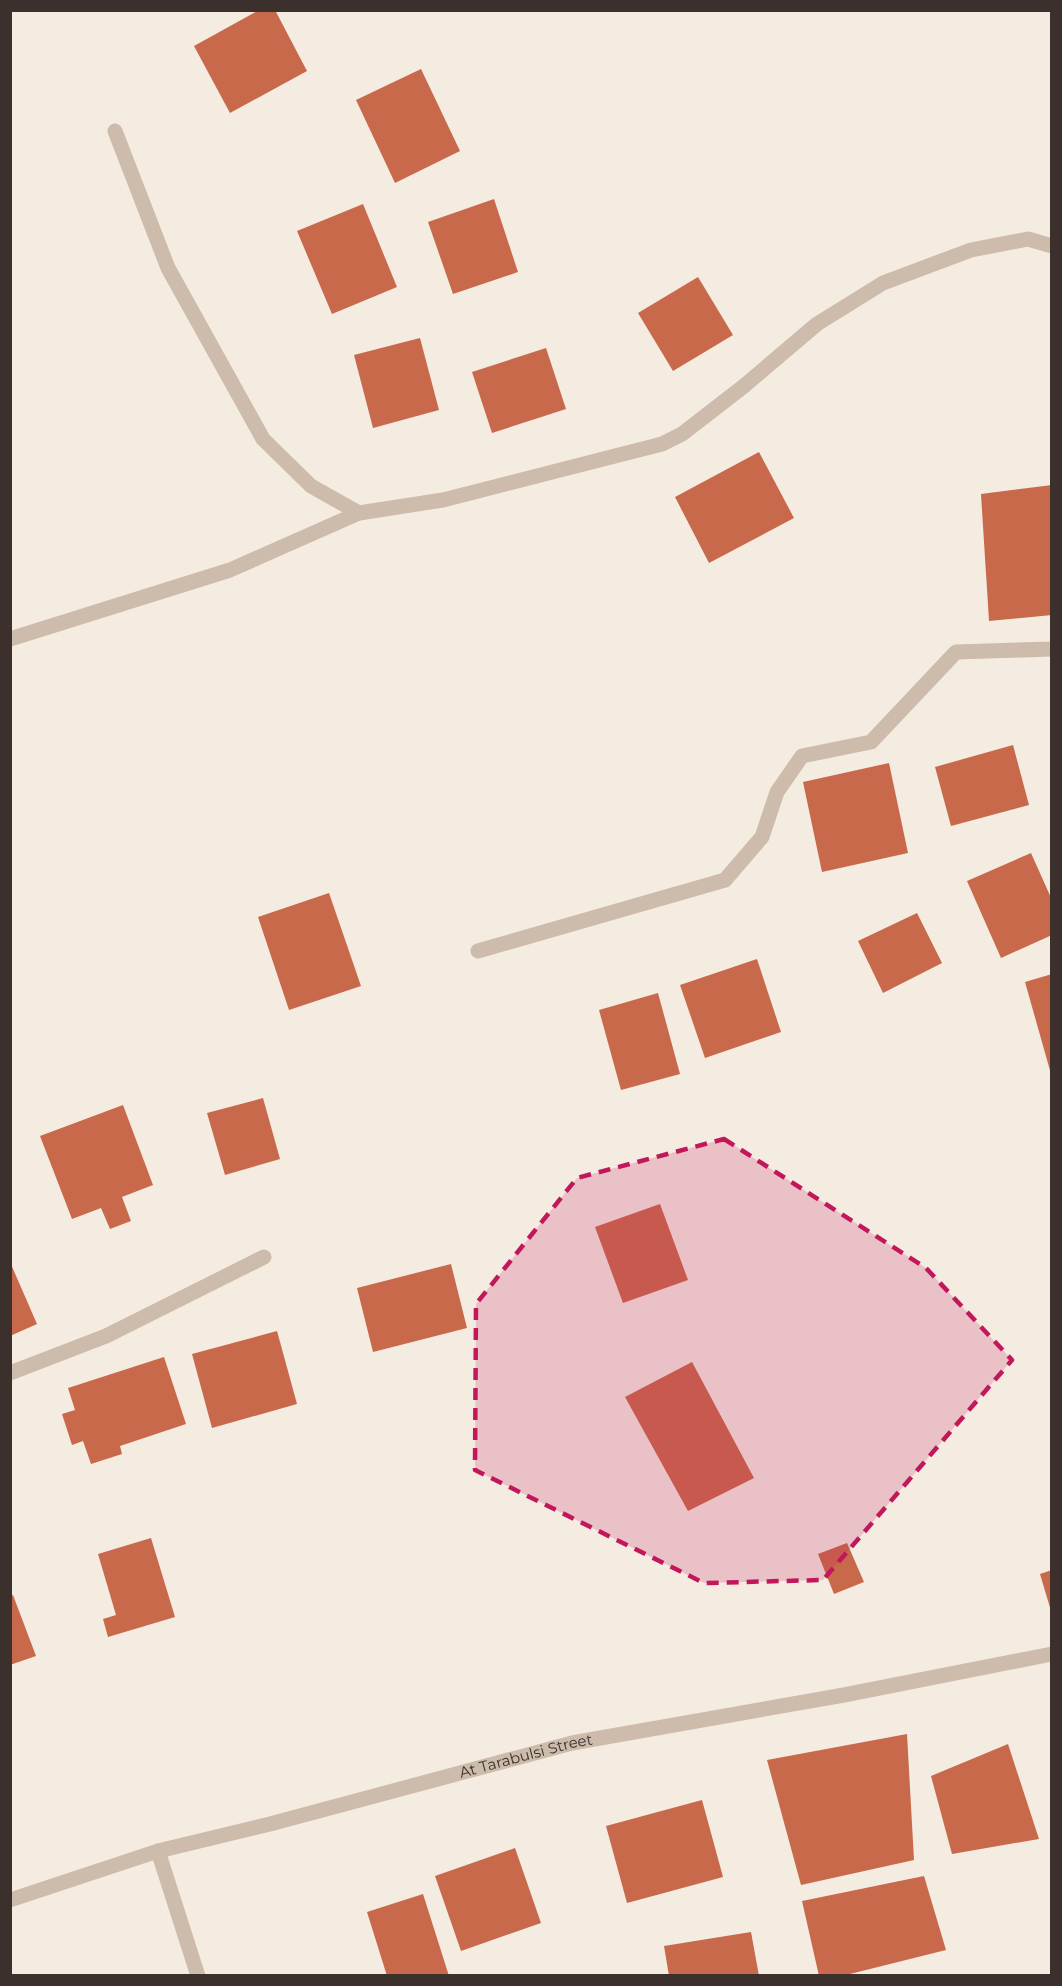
<svg xmlns="http://www.w3.org/2000/svg" width="1062" height="1986" font-family="Montserrat,sans-serif">
  <rect width="100%" height="100%" fill="#f4ebe1"/>
  <!-- building -->
  <g fill="#c8694b">
    <path d="M259,10h16l32,61 -77,42 -36,-67z"/>
    <path d="M421,69l39,82 -65,32 -39,-83z"/>
    <path d="M494,199l24,73 -65,22 -25,-72z"/>
    <path d="M363,204l34,83 -65,27 -35,-83z"/>
    <path d="M698,277l35,58 -60,36 -35,-58z"/>
    <path d="M420,338l19,72 -66,18 -19,-73z"/>
    <path d="M546,348l20,61 -74,24 -20,-61z"/>
    <path d="M759,452l35,66 -85,45 -34,-66z"/>
    <path d="M1052,485v130l-63,6 -8,-127z"/>
    <path d="M1013,745l16,60 -78,21 -16,-59z"/>
    <path d="M889,763l19,90 -86,19 -19,-90z"/>
    <path d="M1031,853l21,47v35l-51,23 -34,-77z"/>
    <path d="M329,893l32,93 -72,24 -31,-93z"/>
    <path d="M917,913l25,50 -59,30 -25,-52z"/>
    <path d="M757,959l24,73 -76,26 -25,-73z"/>
    <path d="M1052,974v100h-1l-26,-92z"/>
    <path d="M658,993l22,81 -59,16 -22,-80z"/>
    <path d="M263,1098l17,61 -55,16 -18,-62z"/>
    <path d="M123,1105l30,80 -31,12 9,24 -21,8 -9,-21 -29,11 -32,-83z"/>
    <path d="M660,1204l28,76 -65,23 -28,-76z"/>
    <path d="M10,1262l27,62 -27,12z"/>
    <path d="M451,1264l16,64 -94,24 -16,-64z"/>
    <path d="M277,1331l20,73 -85,24 -20,-74z"/>
    <path d="M164,1357l22,67 -66,22 2,8 -31,10 -8,-23 -11,4 -10,-31 13,-4 -7,-22z"/>
    <path d="M692,1362l62,116 -66,33 -63,-114z"/>
    <path d="M151,1538l24,79 -67,20 -5,-18 13,-4 -18,-61z"/>
    <path d="M847,1543l17,39 -30,12 -16,-40z"/>
    <path d="M1052,1570v41h-1l-11,-37z"/>
    <path d="M13,1595l23,61 -26,9v-69z"/>
    <path d="M907,1734l7,126 -113,25 -34,-125z"/>
    <path d="M1008,1744l31,95 -87,15 -21,-78z"/>
    <path d="M702,1800l21,77 -96,26 -21,-77z"/>
    <path d="M515,1848l26,75 -80,28 -26,-75z"/>
    <path d="M924,1876l22,74 -104,26h-23l-17,-75z"/>
    <path d="M423,1894l26,82h-62l-20,-64z"/>
    <path d="M751,1932l8,44h-90l-5,-30z"/>
  </g>
  <g fill="none" stroke-linecap="round" stroke-linejoin="round">
    <!-- minor -->
    <g stroke="#cdbbac" stroke-width="15">
      <path d="M115,131l53,137 95,171 48,47 48,27 84,-13 219,-56 20,-10 62,-48 73,-62 66,-41 88,-33 57,-11 24,7"/>
      <path d="M10,639l220,-69 129,-57"/>
      <path d="M478,951l247,-71 37,-43 15,-45 25,-36 69,-14 85,-90 96,-3"/>
      <path d="M10,1373l96,-37 158,-79"/>
      <path d="M158,1851l40,125"/>
      <path id="s1" d="M10,1900l148,-49 112,-27 302,-81 272,-48 208,-41"/>
    </g>
  </g>
  <!-- marked area -->
  <path fill="#c2185b" fill-opacity="0.2" stroke="#c2185b" stroke-width="4.5" stroke-dasharray="12 8" stroke-linejoin="round" d="M724,1139l202,129 86,92 -189,220 -119,3 -229,-113 1,-166 101,-126z"/>
  <g text-anchor="middle" stroke-width="4.5" stroke-linejoin="round" paint-order="stroke">
    <!-- street labels -->
    <g font-size="15" fill="#3b302b" stroke="#fbf5ee">
      <text dy="5" stroke="none"><textPath href="#s1" startOffset="536">At Tarabulsi Street</textPath></text>
    </g>
  </g>
  <!-- border -->
  <rect width="1062" height="1986" fill="none" stroke="#3b302b" stroke-width="24"/>
</svg>
